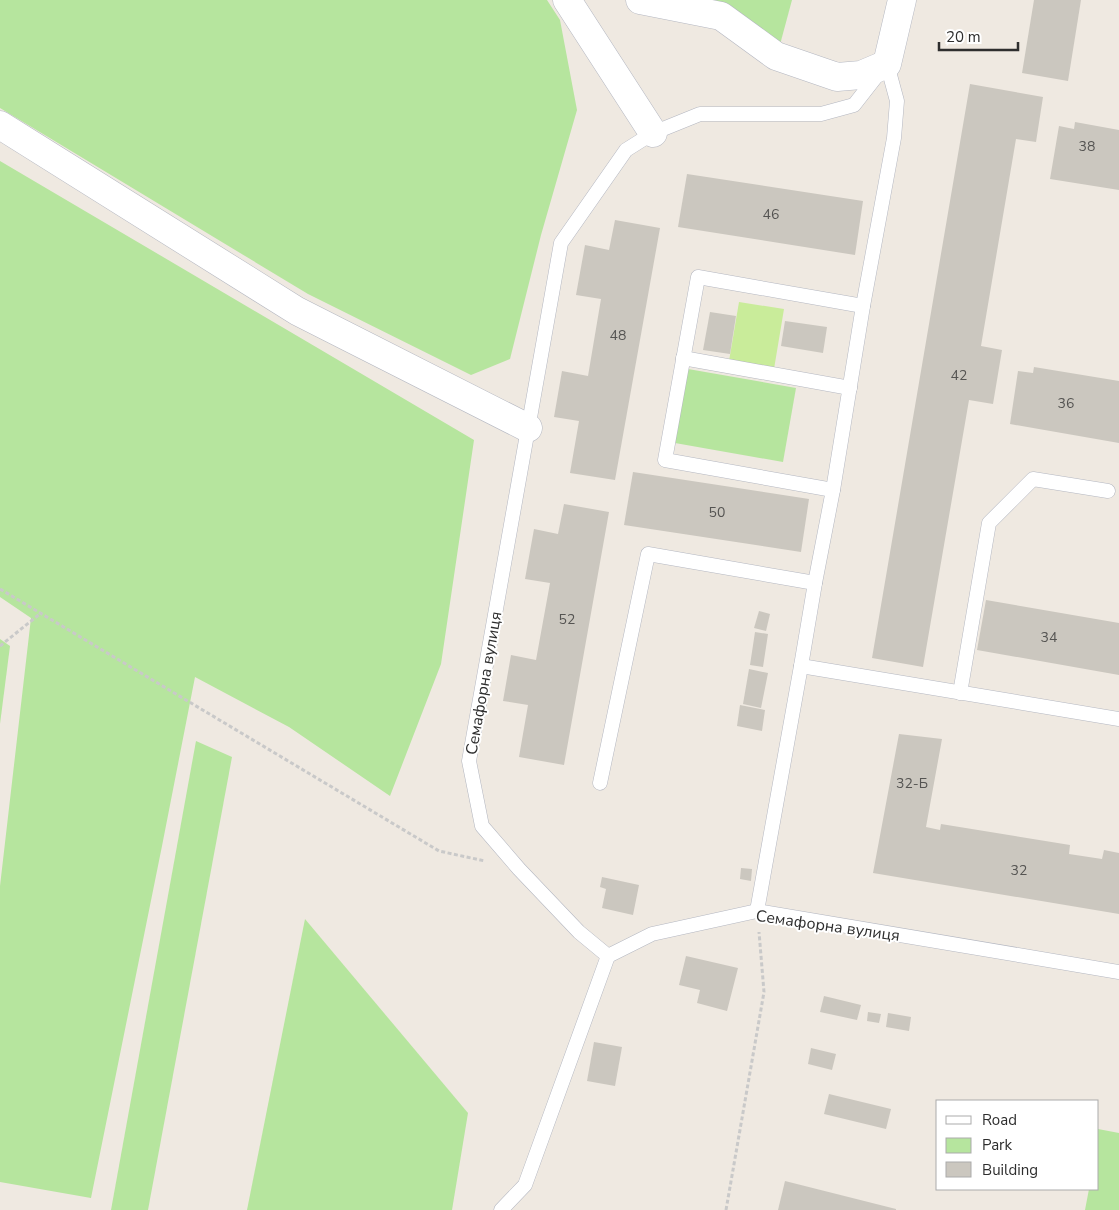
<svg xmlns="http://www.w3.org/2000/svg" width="1119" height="1210" font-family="'Nunito Sans',sans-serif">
  <rect width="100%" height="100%" fill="#efe9e1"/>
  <!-- green -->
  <g fill="#b6e59e">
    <path d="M0,0h547l13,20 17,90 -36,125 -31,124 -39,16 -163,-81 -308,-186z"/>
    <path d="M674,0h118l-14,52z"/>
    <path d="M0,161l474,279 -33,224 -51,132 -101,-69 -94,-50 -33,169 -71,352 -91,-16v-296l31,-268 -31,-21z"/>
    <path d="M688,369l108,19 -13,74 -108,-19z"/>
    <path d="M0,639l10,7 -10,78z"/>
    <path d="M196,741l36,16 -84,453h-37z"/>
    <path d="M305,919l163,194 -16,97h-205z"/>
    <path d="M1098,1129l21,4v77h-34l4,-21h9z"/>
  </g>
  <!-- pitch -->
  <path fill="#c9ec9a" d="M739,302l45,7 -10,60 -45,-8z"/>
  <!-- building -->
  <g fill="#cbc7bf">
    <path d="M1034,0h47l-13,81 -46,-8z"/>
    <path d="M970,84l73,13 -7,45 -20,-3 -35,207 21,4 -9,54 -24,-4 -46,267 -51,-9z"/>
    <path d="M1075,122l44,8v60l-69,-11 9,-53 15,3z"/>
    <path d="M687,174l176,27 -8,54 -177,-28z"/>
    <path d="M615,220l45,8 -45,252 -45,-7 9,-52 -25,-4 8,-46 26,5 13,-77 -25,-4 9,-50 24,5z"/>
    <path d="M710,312l26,4 -6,38 -27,-4z"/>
    <path d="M785,321l42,6 -4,26 -42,-7z"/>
    <path d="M1034,367l85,14v62l-109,-19 8,-53 15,2z"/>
    <path d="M633,472l176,27 -8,53 -177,-27z"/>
    <path d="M564,504l45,8 -45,253 -45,-8 9,-52 -25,-4 8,-46 25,5 14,-77 -25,-4 9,-50 24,5z"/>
    <path d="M986,600l133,23v52l-142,-25z"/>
    <path d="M759,611l11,3 -4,17 -12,-3z"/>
    <path d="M755,632l13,2 -5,33 -13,-2z"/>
    <path d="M749,669l19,4 -7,35 -18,-4z"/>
    <path d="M740,705l25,5 -3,21 -25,-5z"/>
    <path d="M899,734l43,5 -16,88 14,3 1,-6 129,21 -1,9 33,5 2,-9 15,3v61l-246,-41z"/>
    <path d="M741,868l11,1 -1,12 -11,-2z"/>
    <path d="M602,877l37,8 -6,30 -31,-7 4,-19 -6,-2z"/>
    <path d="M686,956l52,12 -11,43 -30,-8 3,-13 -21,-5z"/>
    <path d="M824,996l37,9 -4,15 -37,-8z"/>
    <path d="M868,1012l13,2 -2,9 -12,-2z"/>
    <path d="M888,1013l23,4 -2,14 -23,-4z"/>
    <path d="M594,1042l28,5 -7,39 -28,-5z"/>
    <path d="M811,1048l25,6 -4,16 -24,-6z"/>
    <path d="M829,1094l62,15 -5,20 -62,-15z"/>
    <path d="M785,1181l111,28v1h-118z"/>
  </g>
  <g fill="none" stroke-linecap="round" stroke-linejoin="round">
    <defs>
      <g id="service">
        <path d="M879,73l-25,32 -33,9h-121l-47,19 -27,17 -65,93 -92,518 13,65 37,43 60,63 29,24 44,-22 105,-23 362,61"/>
        <path d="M683,358l167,30"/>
        <path d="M833,490l-168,-30 33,-183 165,29"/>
        <path d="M801,666l318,53"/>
        <path d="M960,693l29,-170 44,-44 75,12"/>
        <path d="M600,783l48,-229 167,29"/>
        <path d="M757,911l44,-245 14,-83 18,-93 30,-184 31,-168 3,-37 -10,-37"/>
        <path d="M501,1210l24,-25 83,-229"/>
      </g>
      <g id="minor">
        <path d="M567,0l86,133"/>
        <path d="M640,0l81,16 55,40 61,21 24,-2 26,-11 15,-64"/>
        <path d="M0,125l297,186 231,117"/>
      </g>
    </defs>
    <!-- service casing -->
    <use href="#service" stroke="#b4b7c1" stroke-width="15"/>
    <!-- minor casing -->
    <use href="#minor" stroke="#b4b7c1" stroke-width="29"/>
    <!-- path -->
    <g stroke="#c9c9c9" stroke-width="3" stroke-dasharray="4 2.5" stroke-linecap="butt">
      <path d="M0,589l439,262 46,10"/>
      <path d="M0,646l41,-33"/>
      <path d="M726,1210l38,-218 -5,-60"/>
    </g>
    <!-- service -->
    <use href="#service" stroke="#fff" stroke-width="14"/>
    <!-- minor -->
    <use href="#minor" stroke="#fff" stroke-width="28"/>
  </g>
  <g text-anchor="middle" stroke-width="4" stroke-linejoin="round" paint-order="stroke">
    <!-- number labels -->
    <g font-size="14" fill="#555452">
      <text x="1087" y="151">38</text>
      <text x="771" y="219">46</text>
      <text x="618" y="340">48</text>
      <text x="959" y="380">42</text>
      <text x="1066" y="408">36</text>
      <text x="717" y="517">50</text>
      <text x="567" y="624">52</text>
      <text x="1049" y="642">34</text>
      <text x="912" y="788">32-Б</text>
      <text x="1019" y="875">32</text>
    </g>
    <!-- street labels -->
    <g font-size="16" fill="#2e2e2e" stroke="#fff">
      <text transform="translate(483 683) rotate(-80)" y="6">Семафорна вулиця</text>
      <text transform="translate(828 925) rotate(8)" y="6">Семафорна вулиця</text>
    </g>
  </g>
  <!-- legend -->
  <rect x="936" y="1100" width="162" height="90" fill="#ffffff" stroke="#ababab"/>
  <rect x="946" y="1116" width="25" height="8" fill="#ffffff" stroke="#ababab"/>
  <text x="982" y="1125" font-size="15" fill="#2e2e2e">Road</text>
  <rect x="946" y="1138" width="25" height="15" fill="#b6e59e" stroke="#ababab"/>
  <text x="982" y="1150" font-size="15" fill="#2e2e2e">Park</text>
  <rect x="946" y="1162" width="25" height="15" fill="#cbc7bf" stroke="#ababab"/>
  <text x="982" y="1175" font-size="15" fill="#2e2e2e">Building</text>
  <!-- scale -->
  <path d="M939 42v8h79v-8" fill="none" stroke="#2e2e2e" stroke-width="2.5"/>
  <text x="946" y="42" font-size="15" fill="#2e2e2e" stroke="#ffffff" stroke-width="4" paint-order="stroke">20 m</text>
</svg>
